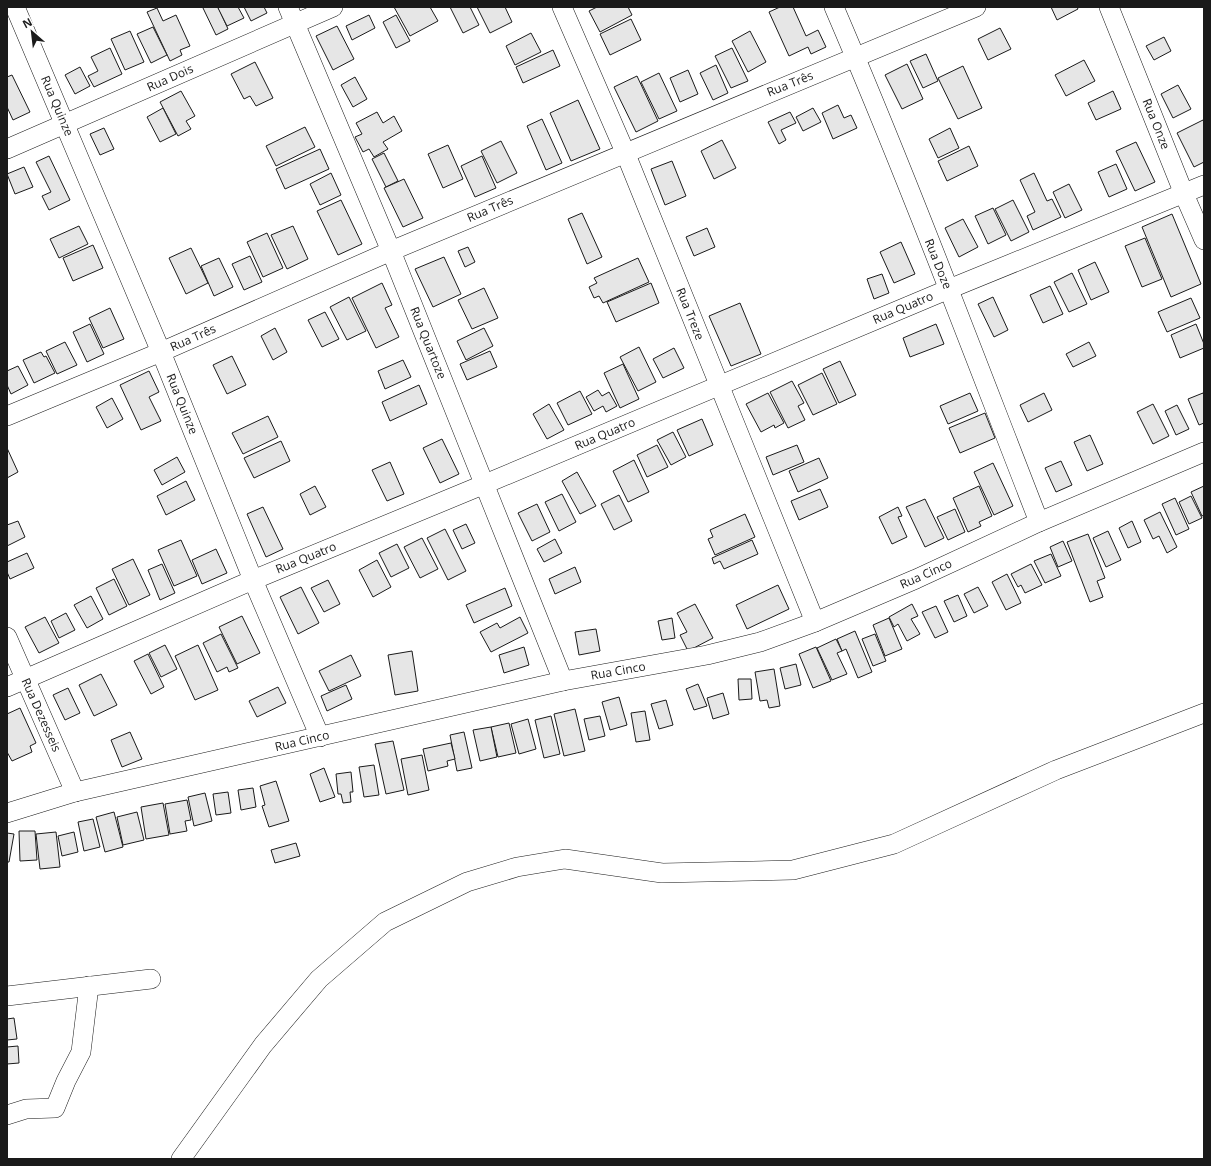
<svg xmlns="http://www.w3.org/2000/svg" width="1211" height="1166" font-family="'Open Sans',sans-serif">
  <rect width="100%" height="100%" fill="#fff"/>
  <!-- building -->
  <g fill="#e6e6e6" stroke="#1a1a1a">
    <path d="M204,7h14l10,22 -12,6 -13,-27z"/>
    <path d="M221,7h17l6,11 -17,8 -9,-18z"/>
    <path d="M244,7h20l3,6 -16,8z"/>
    <path d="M394,7h36l8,14 -28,15z"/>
    <path d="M450,7h20l9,18 -16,8z"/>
    <path d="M477,7h28l7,15 -22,11z"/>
    <path d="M597,7h31l4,8 -32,17 -11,-21z"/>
    <path d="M780,7h13l13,29 12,-6 8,17 -15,7 -3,-7 -19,9 -20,-44z"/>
    <path d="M1051,7h26l1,2 -21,11z"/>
    <path d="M157,8l6,13 13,-6 14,31 -10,4 2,5 -12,6 -23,-49z"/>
    <path d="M369,15l6,13 -23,12 -6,-14z"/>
    <path d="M396,15l14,26 -14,7 -13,-26z"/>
    <path d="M631,19l10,21 -31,15 -10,-21z"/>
    <path d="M337,26l17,33 -21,11 -17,-34z"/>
    <path d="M153,27l14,28 -16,8 -14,-29z"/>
    <path d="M1000,28l11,21 -23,11 -10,-21z"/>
    <path d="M130,31l14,31 -19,8 -14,-31z"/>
    <path d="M750,31l16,31 -18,10 -16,-31z"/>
    <path d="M531,33l10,19 -26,13 -9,-19z"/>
    <path d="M1164,37l7,14 -17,9 -8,-14z"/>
    <path d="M110,48l12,26 -28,13 -6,-11 10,-5 -7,-14z"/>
    <path d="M732,48l16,33 -17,7 -16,-32z"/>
    <path d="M553,50l7,16 -37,17 -7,-16z"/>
    <path d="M926,54l12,27 -15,7 -13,-27z"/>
    <path d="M1084,60l11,21 -29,15 -11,-21z"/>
    <path d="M255,62l18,36 -17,8 -6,-10 -6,3 -13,-25z"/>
    <path d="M907,64l16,35 -21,10 -17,-34z"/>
    <path d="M716,65l12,28 -15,7 -13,-27z"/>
    <path d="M963,66l19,42 -24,11 -20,-41z"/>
    <path d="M80,67l10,19 -15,8 -10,-19z"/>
    <path d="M688,70l10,24 -18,8 -10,-24z"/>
    <path d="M659,73l18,38 -18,8 -18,-37z"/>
    <path d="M12,75l18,37 -17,8 -6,-13v-30z"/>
    <path d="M637,76l21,45 -22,11 -22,-45z"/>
    <path d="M355,77l12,22 -14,8 -12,-22z"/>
    <path d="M1178,85l13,24 -18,9 -12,-24z"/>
    <path d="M181,91l14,25 -9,5 5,8 -13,7 -18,-34z"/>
    <path d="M1113,91l8,18 -25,11 -8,-17z"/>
    <path d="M578,100l22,49 -29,12 -21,-48z"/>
    <path d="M838,105l6,13 7,-3 6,13 -24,11 -11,-26z"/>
    <path d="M163,108l13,26 -16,8 -13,-25z"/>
    <path d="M813,108l8,14 -18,9 -7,-14z"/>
    <path d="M377,112l6,11 11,-7 8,15 -19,11 5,7 -14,8 -5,-8 -6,3 -8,-15 7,-3 -6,-11z"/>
    <path d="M790,112l6,11 -15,7 5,10 -7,4 -11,-22z"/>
    <path d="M542,119l20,44 -16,7 -19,-44z"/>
    <path d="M1203,120l1,3v39l-10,5 -17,-34z"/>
    <path d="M305,127l10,20 -39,19 -10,-20z"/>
    <path d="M104,128l10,21 -14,6 -10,-21z"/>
    <path d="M950,128l9,20 -21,10 -9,-19z"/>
    <path d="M722,140l14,28 -22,11 -13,-28z"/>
    <path d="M501,141l16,32 -20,10 -16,-32z"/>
    <path d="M1136,142l19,40 -20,9 -19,-40z"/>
    <path d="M448,145l15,34 -20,9 -15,-34z"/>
    <path d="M969,146l9,20 -31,15 -9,-20z"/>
    <path d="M320,149l9,20 -44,20 -9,-20z"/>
    <path d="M384,153l14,28 -12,6 -14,-28z"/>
    <path d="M49,156l21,44 -21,10 -7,-14 9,-4 -15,-30z"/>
    <path d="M482,156l14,32 -21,9 -14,-31z"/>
    <path d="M672,161l14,35 -21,9 -14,-36z"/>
    <path d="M1116,164l11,25 -18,8 -11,-25z"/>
    <path d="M24,167l9,20 -18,7 -8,-20z"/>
    <path d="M331,173l10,22 -21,10 -10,-21z"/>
    <path d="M1034,173l13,28 5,-2 9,18 -28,13 -6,-14 8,-4 -15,-32z"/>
    <path d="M404,179l19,39 -20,9 -19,-39z"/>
    <path d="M1069,184l13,26 -17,8 -12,-26z"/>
    <path d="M341,200l21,44 -24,11 -21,-44z"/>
    <path d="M1013,200l16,32 -18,9 -16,-32z"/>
    <path d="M993,208l13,27 -18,9 -13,-28z"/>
    <path d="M582,213l20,44 -15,7 -19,-45z"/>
    <path d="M1172,214l29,70 -30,13 -29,-70z"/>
    <path d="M963,219l15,28 -19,10 -14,-29z"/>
    <path d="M79,226l9,18 -29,14 -9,-19z"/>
    <path d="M293,226l15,33 -21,10 -16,-34z"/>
    <path d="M707,228l8,19 -21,9 -8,-19z"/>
    <path d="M267,233l16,35 -20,9 -16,-35z"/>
    <path d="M1145,238l17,41 -20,8 -17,-41z"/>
    <path d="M901,242l14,32 -21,9 -14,-31z"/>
    <path d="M93,245l10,23 -30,13 -10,-23z"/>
    <path d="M468,247l7,15 -10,5 -7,-16z"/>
    <path d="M191,248l17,35 -22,11 -17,-36z"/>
    <path d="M250,256l12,26 -18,8 -12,-26z"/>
    <path d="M444,257l17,37 -28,13 -18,-38z"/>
    <path d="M219,258l14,29 -19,9 -13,-30z"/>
    <path d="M638,258l11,24 -46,21 -4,-7 -5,2 -5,-11 8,-4 -3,-5z"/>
    <path d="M1095,262l14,30 -18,8 -13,-30z"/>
    <path d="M1072,273l15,31 -18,8 -15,-30z"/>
    <path d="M882,274l7,19 -15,6 -7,-20z"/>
    <path d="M382,283l10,22 -7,3 14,29 -23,11 -24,-50z"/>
    <path d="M651,283l8,20 -43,19 -9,-20z"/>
    <path d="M1050,286l13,28 -20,9 -13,-28z"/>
    <path d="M484,288l14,30 -26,11 -14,-29z"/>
    <path d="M349,297l17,34 -19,9 -17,-33z"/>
    <path d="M993,297l15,33 -14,7 -16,-33z"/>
    <path d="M1191,298l9,20 -33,14 -9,-20z"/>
    <path d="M740,303l21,51 -30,12 -22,-50z"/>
    <path d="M110,308l14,31 -21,9 -14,-30z"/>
    <path d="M325,312l14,27 -17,8 -14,-27z"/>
    <path d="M90,324l14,30 -17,8 -14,-30z"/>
    <path d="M936,324l8,20 -34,13 -7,-19z"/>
    <path d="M1196,324l8,20v4l-24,10 -9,-23z"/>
    <path d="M275,328l12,24 -14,8 -12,-24z"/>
    <path d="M484,328l9,18 -27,14 -9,-19z"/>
    <path d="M65,342l12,23 -20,9 -11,-23z"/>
    <path d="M1089,342l7,14 -23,11 -7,-13z"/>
    <path d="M639,347l17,35 -18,9 -18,-34z"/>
    <path d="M674,348l10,20 -21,10 -10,-19z"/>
    <path d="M490,351l7,16 -30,13 -7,-16z"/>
    <path d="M41,352l3,5 2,-1 9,17 -21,10 -11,-23z"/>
    <path d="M232,356l14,29 -19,9 -14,-29z"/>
    <path d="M403,360l8,17 -26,12 -7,-18z"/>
    <path d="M840,361l16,34 -17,8 -16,-34z"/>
    <path d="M623,364l16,35 -19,9 -16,-35z"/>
    <path d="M18,366l10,19 -17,9 -4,-9v-14z"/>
    <path d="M149,371l10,21 -10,5 12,24 -20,9 -21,-45z"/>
    <path d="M822,373l15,31 -24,11 -15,-30z"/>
    <path d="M792,381l12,22 -6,3 7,14 -17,8 -18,-36z"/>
    <path d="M419,385l8,19 -37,17 -8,-19z"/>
    <path d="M598,390l4,6 7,-4 8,14 -11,6 -3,-6 -9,5 -8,-14z"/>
    <path d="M580,391l12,23 -24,11 -11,-22z"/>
    <path d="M768,393l16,30 -9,5 -1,-3 -13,7 -15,-28z"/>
    <path d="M970,393l8,18 -30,13 -8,-18z"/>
    <path d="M1044,393l8,17 -24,12 -8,-17z"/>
    <path d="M1203,393l1,3v27l-5,2 -11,-26z"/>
    <path d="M112,398l11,21 -16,9 -11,-21z"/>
    <path d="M549,404l15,26 -17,9 -14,-25z"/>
    <path d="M1153,404l16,32 -16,8 -16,-32z"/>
    <path d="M1177,405l12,24 -13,6 -11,-24z"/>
    <path d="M985,413l10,25 -35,15 -11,-25z"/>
    <path d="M268,416l10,21 -35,17 -11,-21z"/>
    <path d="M702,419l11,26 -24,11 -12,-26z"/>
    <path d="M673,432l13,25 -15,8 -14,-25z"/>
    <path d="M1090,435l13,29 -16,7 -13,-29z"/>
    <path d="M442,439l17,35 -19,9 -17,-35z"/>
    <path d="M281,441l9,20 -36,17 -10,-20z"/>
    <path d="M657,445l11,22 -21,10 -10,-22z"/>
    <path d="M797,445l7,17 -31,13 -7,-18z"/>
    <path d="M7,448l11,24 -11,6z"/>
    <path d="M177,457l8,15 -23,13 -8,-15z"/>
    <path d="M819,458l9,20 -30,14 -9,-21z"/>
    <path d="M634,460l15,32 -21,10 -15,-31z"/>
    <path d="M1061,461l11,24 -16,7 -11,-24z"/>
    <path d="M390,462l14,32 -17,7 -15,-31z"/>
    <path d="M993,463l20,43 -19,9 -20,-43z"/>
    <path d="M577,472l19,34 -16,8 -18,-33z"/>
    <path d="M186,481l9,19 -29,15 -9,-19z"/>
    <path d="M315,486l11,21 -16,8 -10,-21z"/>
    <path d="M979,486l13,30 -13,6 2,4 -13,6 -15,-34z"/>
    <path d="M1204,486v29l-2,1 -11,-24z"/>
    <path d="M820,489l8,18 -29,13 -8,-19z"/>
    <path d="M562,494l14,28 -17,9 -14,-29z"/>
    <path d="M619,495l13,26 -18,9 -13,-26z"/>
    <path d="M1191,496l11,22 -13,6 -10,-22z"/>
    <path d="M1175,498l14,31 -13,6 -14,-31z"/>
    <path d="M925,499l19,39 -19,9 -19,-40z"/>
    <path d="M537,504l13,28 -18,9 -14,-28z"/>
    <path d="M263,507l20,42 -17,8 -19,-43z"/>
    <path d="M898,507l4,9 -4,1 9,20 -15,7 -13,-27z"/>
    <path d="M955,509l10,23 -17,8 -11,-23z"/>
    <path d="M1160,512l17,35 -10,6 -8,-17 -6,3 -9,-19z"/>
    <path d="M745,514l10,23 -40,18 -7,-16 5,-2 -3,-7z"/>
    <path d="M18,521l7,16 -18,9v-21z"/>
    <path d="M1132,521l9,21 -13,6 -9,-20z"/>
    <path d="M466,524l9,19 -13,6 -9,-19z"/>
    <path d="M445,529l21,42 -18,9 -21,-42z"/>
    <path d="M1108,531l13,29 -15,7 -13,-29z"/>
    <path d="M1088,534l17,44 -8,3 6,16 -13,5 -23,-60z"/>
    <path d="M422,538l16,31 -18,9 -16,-31z"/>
    <path d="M555,539l7,14 -18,9 -7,-13z"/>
    <path d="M181,540l16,36 -23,10 -16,-36z"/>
    <path d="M752,540l6,14 -34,15 -4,-8 -6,3 -2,-6z"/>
    <path d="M1063,541l9,20 -14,6 -8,-20z"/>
    <path d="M397,544l12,24 -18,9 -12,-24z"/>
    <path d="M216,549l11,24 -25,11 -10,-24z"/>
    <path d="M27,553l7,15 -24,11 -3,-7v-10z"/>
    <path d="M1051,554l10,22 -16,7 -11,-22z"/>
    <path d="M133,559l17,36 -21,10 -17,-36z"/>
    <path d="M377,560l14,27 -18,10 -14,-27z"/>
    <path d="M162,564l13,29 -15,7 -12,-30z"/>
    <path d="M1031,564l11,21 -17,8 -4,-8 -3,2 -7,-13z"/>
    <path d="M575,567l6,15 -26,12 -6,-15z"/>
    <path d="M1007,574l14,29 -15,7 -14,-28z"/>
    <path d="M114,579l13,27 -18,9 -13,-27z"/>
    <path d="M328,580l12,24 -16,8 -13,-24z"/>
    <path d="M778,585l11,24 -42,20 -11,-24z"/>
    <path d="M301,587l18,36 -21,11 -18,-37z"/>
    <path d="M978,587l10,19 -14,7 -10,-19z"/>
    <path d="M505,588l7,18 -38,17 -8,-18z"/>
    <path d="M958,595l9,21 -13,6 -10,-21z"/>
    <path d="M91,596l12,23 -16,9 -13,-23z"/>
    <path d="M695,604l18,34 -25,13 -8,-16 7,-3 -10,-19z"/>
    <path d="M912,604l6,12 -7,3 9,15 -13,7 -9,-17 -4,3 -5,-10z"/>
    <path d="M936,606l12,26 -13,6 -13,-26z"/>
    <path d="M66,613l9,17 -16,8 -8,-17z"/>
    <path d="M242,616l18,37 -23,11 -18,-37z"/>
    <path d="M45,617l14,26 -20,10 -14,-26z"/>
    <path d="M520,617l8,16 -37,19 -11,-20 17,-9 3,5z"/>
    <path d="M672,618l3,20 -13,2 -4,-19z"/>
    <path d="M889,618l13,31 -17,7 -12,-31z"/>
    <path d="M596,629l4,22 -21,4 -4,-23z"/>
    <path d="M855,631l17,41 -14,6 -12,-29 -4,2 -5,-12z"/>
    <path d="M221,634l17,34 -9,4 -2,-5 -10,5 -14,-29z"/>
    <path d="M875,634l11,27 -13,5 -11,-27z"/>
    <path d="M836,639l6,12 -5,2 10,21 -15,6 -15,-32z"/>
    <path d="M165,645l12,24 -16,8 -12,-24z"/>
    <path d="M198,645l20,45 -23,10 -20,-44z"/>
    <path d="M524,647l5,18 -25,8 -5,-18z"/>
    <path d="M816,647l15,34 -18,7 -14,-34z"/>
    <path d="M412,651l6,40 -23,4 -7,-40z"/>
    <path d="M148,654l16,33 -13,7 -17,-33z"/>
    <path d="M351,655l10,21 -32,15 -10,-20z"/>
    <path d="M796,664l5,21 -16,4 -5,-21z"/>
    <path d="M774,669l6,37 -11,2 -2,-8 -7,1 -5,-29z"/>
    <path d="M101,674l16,31 -23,11 -15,-31z"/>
    <path d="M738,679h13l1,20 -13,1z"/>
    <path d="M698,684l9,22 -13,4 -8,-21z"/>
    <path d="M346,685l6,14 -25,12 -6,-15z"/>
    <path d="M278,687l8,16 -29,14 -8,-16z"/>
    <path d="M68,688l12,25 -15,7 -12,-25z"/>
    <path d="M723,693l6,21 -16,5 -6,-21z"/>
    <path d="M619,697l8,28 -17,5 -8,-28z"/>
    <path d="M666,700l7,25 -14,4 -8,-25z"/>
    <path d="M20,708l16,35 -6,3 2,6 -20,9 -5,-9v-38z"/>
    <path d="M575,709l10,42 -21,5 -10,-42z"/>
    <path d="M645,711l5,29 -14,2 -5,-29z"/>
    <path d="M551,716l9,38 -16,4 -9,-38z"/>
    <path d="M600,716l5,20 -16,4 -5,-21z"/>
    <path d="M528,719l8,30 -17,5 -8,-30z"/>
    <path d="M509,723l7,30 -18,4 -7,-30z"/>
    <path d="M491,727l6,30 -17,4 -7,-31z"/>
    <path d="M130,732l12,27 -20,8 -11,-27z"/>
    <path d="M464,732l8,36 -15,3 -7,-36z"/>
    <path d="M393,741l11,49 -18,4 -11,-50z"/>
    <path d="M451,743l4,16 -8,2 1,5 -20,5 -5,-22z"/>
    <path d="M422,755l7,35 -21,5 -7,-36z"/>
    <path d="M374,765l5,30 -15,2 -5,-30z"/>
    <path d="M324,768l11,29 -15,5 -10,-28z"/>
    <path d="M351,772l2,20h-3l1,10 -8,1 -2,-9h-3l-2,-20z"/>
    <path d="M276,781l13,40 -20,6 -7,-21 3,-1 -5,-19z"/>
    <path d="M253,788l3,19 -15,3 -3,-20z"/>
    <path d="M228,792l3,21 -15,2 -3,-21z"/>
    <path d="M205,793l7,28 -18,5 -6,-29z"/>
    <path d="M187,800l4,20 -6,1 2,10 -17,3 -5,-30z"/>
    <path d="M163,803l6,32 -23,4 -5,-32z"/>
    <path d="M114,812l9,35 -18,5 -9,-35z"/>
    <path d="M137,812l7,28 -21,5 -6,-28z"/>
    <path d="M93,819l7,28 -16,4 -6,-29z"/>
    <path d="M19,831h16l2,29 -17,1z"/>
    <path d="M56,832l4,35 -20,2 -4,-35z"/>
    <path d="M74,832l4,20 -16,4 -4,-20z"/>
    <path d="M7,833l7,1 -5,28h-2z"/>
    <path d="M296,843l4,13 -25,7 -4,-13z"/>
    <path d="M14,1018l3,21 -10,1v-21z"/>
    <path d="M18,1046l1,17 -12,1v-17z"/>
  </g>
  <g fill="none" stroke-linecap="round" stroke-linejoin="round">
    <defs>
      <g id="minor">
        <path d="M15,7l146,345 92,228 67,157"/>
        <path d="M288,7l103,244 172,430"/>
        <path d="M562,7l63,145 190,470"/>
        <path d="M834,7c73,170 138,343 205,515"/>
        <path d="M1109,7l75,187 20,46"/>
        <path d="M7,149l326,-142"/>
        <path d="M7,416l154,-64 230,-101 585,-244"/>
        <path d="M7,637l68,155"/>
        <path d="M7,687l246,-107 232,-96 464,-195 255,-104"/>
        <path d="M7,813l68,-21 488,-111 144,-26 53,-13 55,-20 101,-43 123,-57 165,-70"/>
        <path d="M7,996l144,-17"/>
        <path d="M7,1115l19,-6 29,-1 11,-27 15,-29 8,-66"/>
        <path d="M181,1159l82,-114 56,-66 66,-57 82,-40 50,-15 48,-8 97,14 131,-3 101,-26 162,-74 148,-57"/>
      </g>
    </defs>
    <!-- minor casing -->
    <use href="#minor" stroke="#1a1a1a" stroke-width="20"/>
    <!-- minor -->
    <use href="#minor" stroke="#fff" stroke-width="19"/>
  </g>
  <g text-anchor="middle" stroke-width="3" stroke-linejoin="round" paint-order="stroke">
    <!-- street labels -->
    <g font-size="12" fill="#1a1a1a" stroke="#fff">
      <text transform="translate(170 78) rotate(-24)" y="4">Rua Dois</text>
      <text transform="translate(790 84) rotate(-22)" y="4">Rua Três</text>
      <text transform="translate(57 106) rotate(67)" y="4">Rua Quinze</text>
      <text transform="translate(1156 124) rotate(68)" y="4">Rua Onze</text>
      <text transform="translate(490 209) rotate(-23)" y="4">Rua Três</text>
      <text transform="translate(938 264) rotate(68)" y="4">Rua Doze</text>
      <text transform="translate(903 308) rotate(-23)" y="4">Rua Quatro</text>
      <text transform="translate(690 314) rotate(68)" y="4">Rua Treze</text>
      <text transform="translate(193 338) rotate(-24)" y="4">Rua Três</text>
      <text transform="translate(428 343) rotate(68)" y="4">Rua Quartoze</text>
      <text transform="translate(182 404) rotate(68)" y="4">Rua Quinze</text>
      <text transform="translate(605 434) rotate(-23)" y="4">Rua Quatro</text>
      <text transform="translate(306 558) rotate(-22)" y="4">Rua Quatro</text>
      <text transform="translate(926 574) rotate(-24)" y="4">Rua Cinco</text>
      <text transform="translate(618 671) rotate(-10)" y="4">Rua Cinco</text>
      <text transform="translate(41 715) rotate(66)" y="4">Rua Dezesseis</text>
      <text transform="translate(302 741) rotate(-13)" y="4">Rua Cinco</text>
    </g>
  </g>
  <!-- border -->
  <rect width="1211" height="1166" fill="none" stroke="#1a1a1a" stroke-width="16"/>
  <!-- north arrow -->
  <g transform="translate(32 32) rotate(332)" stroke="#ffffff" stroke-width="3" paint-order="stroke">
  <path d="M0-3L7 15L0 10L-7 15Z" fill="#1a1a1a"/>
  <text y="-6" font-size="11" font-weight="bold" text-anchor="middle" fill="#1a1a1a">N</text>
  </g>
</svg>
